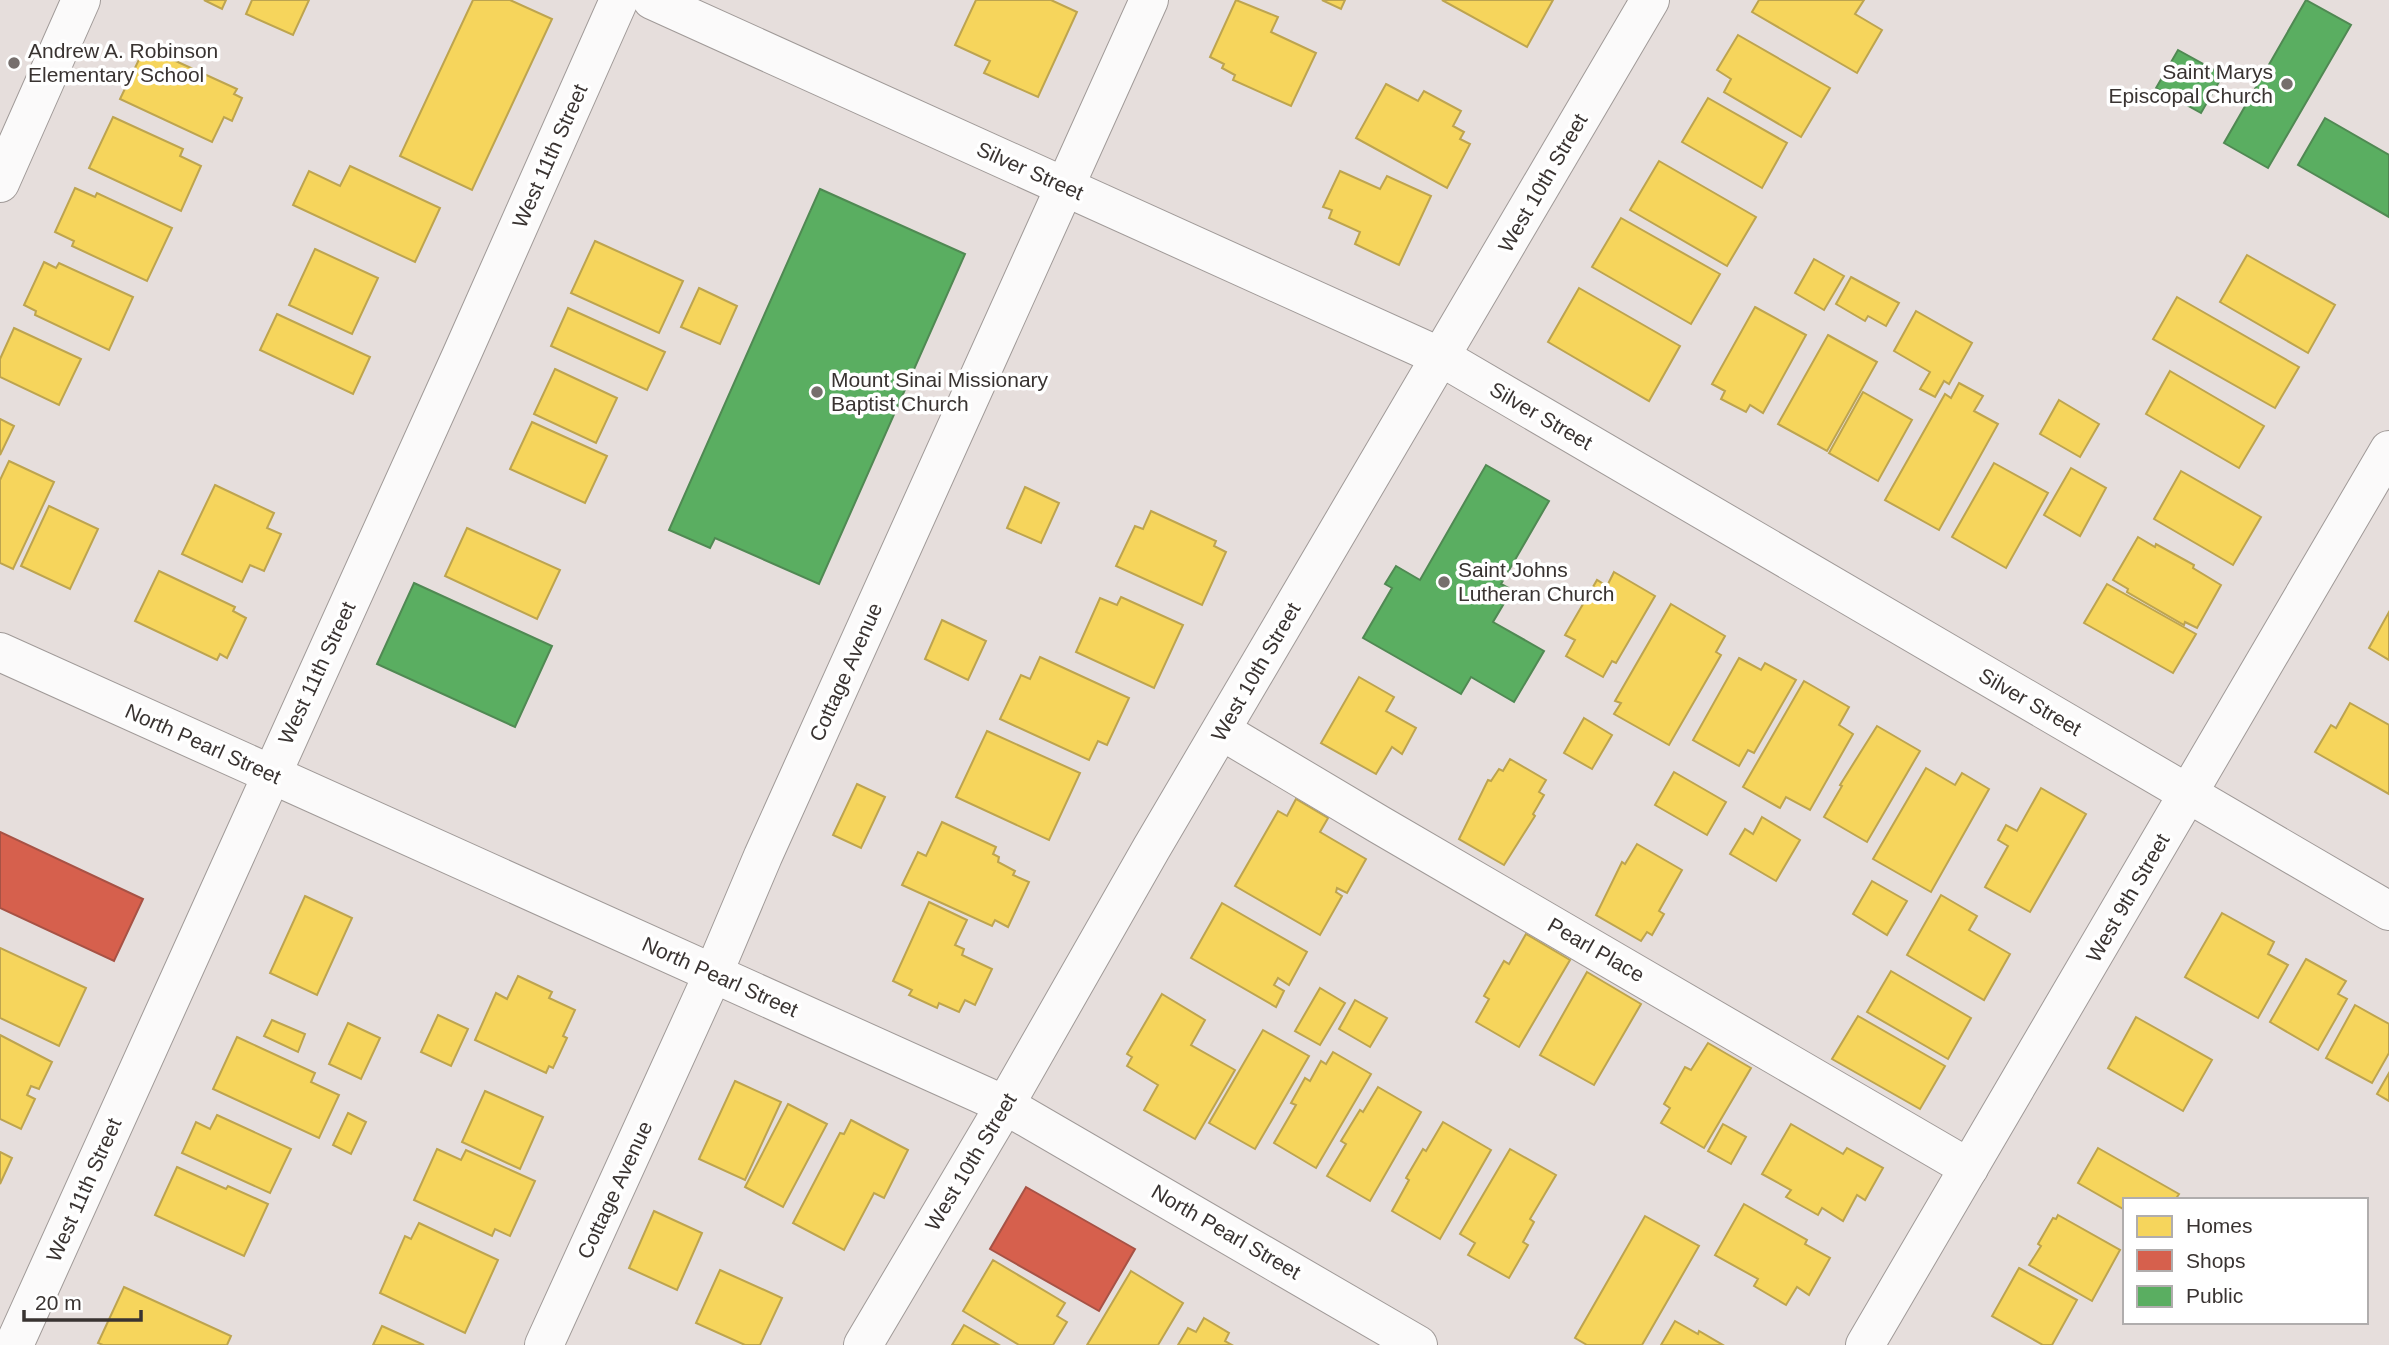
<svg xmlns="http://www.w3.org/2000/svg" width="2389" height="1345" font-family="Helvetica,sans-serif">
  <rect width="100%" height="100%" fill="#e6dedc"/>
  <!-- homes -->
  <g fill="#f6d55c" stroke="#bda44f" stroke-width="2">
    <path d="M204,0h22l-4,9z"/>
    <path d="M252,0h57l-16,35 -47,-21z"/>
    <path d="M473,0h37l42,19 -80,171 -72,-34z"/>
    <path d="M976,0h75l26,12 -39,85 -54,-24 6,-12 -35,-16z"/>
    <path d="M1236,0l42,17 -7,15 45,21 -25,53 -58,-26 2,-5 -13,-7 2,-4 -14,-7z"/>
    <path d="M1322,0h23l-4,9z"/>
    <path d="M1442,0h111l-26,47z"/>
    <path d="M1759,0h105l-9,14 27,16 -25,43 -105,-61z"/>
    <path d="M1738,35l92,53 -29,49 -77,-45 7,-13 -14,-9z"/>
    <path d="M145,47l92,42 -3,5 8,4 -10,23 -8,-4 -12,25 -92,-43z"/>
    <path d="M1386,84l32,17 6,-10 37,20 -8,15 11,6 -4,7 10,5 -23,44 -91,-50z"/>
    <path d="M1708,98l79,45 -25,45 -80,-46z"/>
    <path d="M113,117l70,32 -3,7 21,10 -20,45 -92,-43z"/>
    <path d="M1659,161l97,56 -29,49 -97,-56z"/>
    <path d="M350,166l90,42 -25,54 -122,-57 16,-34 31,15z"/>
    <path d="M1340,171l40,18 7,-13 44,20 -32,69 -44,-21 5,-12 -31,-14 3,-8 -9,-3z"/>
    <path d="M75,188l20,9 2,-4 75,35 -25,53 -75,-35 2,-5 -19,-9z"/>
    <path d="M1621,218l99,56 -29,50 -99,-57z"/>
    <path d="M595,241l88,40 -24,52 -88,-40z"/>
    <path d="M315,249l63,29 -26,56 -63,-29z"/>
    <path d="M2247,255l88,50 -27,48 -88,-51z"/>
    <path d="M1814,259l30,17 -20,34 -29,-17z"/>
    <path d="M44,262l12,6 3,-5 74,34 -24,53 -74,-35 1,-4 -12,-6z"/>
    <path d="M1851,277l48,26 -13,23 -18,-10 -3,5 -29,-17z"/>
    <path d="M699,288l38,18 -17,38 -39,-17z"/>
    <path d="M1579,288l101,58 -31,55 -101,-59z"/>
    <path d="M2177,297l122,70 -24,41 -122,-69z"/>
    <path d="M1755,307l51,28 -43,78 -13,-8 -4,7 -25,-13 4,-8 -13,-7z"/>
    <path d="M568,308l97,44 -18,38 -96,-44z"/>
    <path d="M1916,311l56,32 -23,41 -5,-3 -9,16 -15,-8 10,-17 -36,-21z"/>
    <path d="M277,314l93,43 -17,37 -93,-44z"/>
    <path d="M14,328l67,31 -22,46 -59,-28v-18z"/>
    <path d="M1828,335l49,27 -50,89 -49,-27z"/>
    <path d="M555,369l62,29 -21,45 -62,-29z"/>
    <path d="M2170,371l94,55 -25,42 -93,-54z"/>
    <path d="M1959,383l24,13 -9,15 24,13 -59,106 -54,-30 60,-106 6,4z"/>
    <path d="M1863,392l49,28 -34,61 -49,-28z"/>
    <path d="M2059,400l40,24 -19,33 -40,-23z"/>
    <path d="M0,419l14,7 -14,29z"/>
    <path d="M532,422l75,34 -22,47 -75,-34z"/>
    <path d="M9,461l45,21 -41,87 -13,-6v-83z"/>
    <path d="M1994,463l54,30 -42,75 -54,-31z"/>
    <path d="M2071,468l35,20 -26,48 -36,-21z"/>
    <path d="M2181,471l80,46 -28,48 -79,-46z"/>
    <path d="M215,485l59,28 -7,15 14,6 -17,37 -14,-6 -8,17 -60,-28z"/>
    <path d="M1025,487l34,16 -18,40 -34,-15z"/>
    <path d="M49,506l49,23 -28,60 -49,-23z"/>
    <path d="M1151,511l65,30 -2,5 12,6 -24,53 -86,-39 19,-40 8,3z"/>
    <path d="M467,528l93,42 -23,49 -92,-43z"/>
    <path d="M2138,537l17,10 1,-3 38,21 -1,3 28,17 -24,43 -12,-6 -1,3 -57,-33 1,-3 -15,-9z"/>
    <path d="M159,571l76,36 -2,4 13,7 -19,40 -7,-4 -3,6 -82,-39z"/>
    <path d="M1614,572l41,24 -39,67 -4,-2 -9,16 -37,-21 9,-16 -10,-5 32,-55 10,6z"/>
    <path d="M2107,584l89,50 -23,39 -89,-50z"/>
    <path d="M1121,597l62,28 -29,63 -78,-36 24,-54 17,7z"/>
    <path d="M1671,604l54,32 -9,16 5,3 -52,90 -55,-31 7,-11 -6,-2z"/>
    <path d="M2389,612v48l-20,-12z"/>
    <path d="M942,620l44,21 -18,39 -43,-21z"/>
    <path d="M1040,657l89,41 -22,47 -9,-4 -9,19 -89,-41 21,-44 9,4z"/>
    <path d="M1739,658l22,12 4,-7 31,17 -42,73 -6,-3 -9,16 -46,-26z"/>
    <path d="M1359,677l35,20 -8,14 30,17 -14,26 -10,-7 -16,27 -55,-31z"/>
    <path d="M1804,681l45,26 -10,18 14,9 -43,76 -24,-13 -6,11 -37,-21z"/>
    <path d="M2350,703l39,22v69l-74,-42 16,-27 5,3z"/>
    <path d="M1584,718l28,17 -20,34 -28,-16z"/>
    <path d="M1877,726l43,25 -53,91 -43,-25 18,-31 -2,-1z"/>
    <path d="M987,731l93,42 -31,67 -93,-43z"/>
    <path d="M1510,759l36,21 -7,12 5,3 -11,19 2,2 -31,49 -45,-26 29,-59 3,1 8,-12 4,2z"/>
    <path d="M1926,768l29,17 7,-12 27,16 -58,103 -58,-33z"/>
    <path d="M1674,772l52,30 -19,33 -52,-30z"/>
    <path d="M857,784l28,13 -24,51 -28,-13z"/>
    <path d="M2041,788l45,26 -56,98 -45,-25 23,-41 -10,-6 8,-15 11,6z"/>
    <path d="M1296,799l32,19 -8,14 46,27 -19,34 -10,-5 -1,4 6,4 -22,39 -85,-49 43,-75 9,5z"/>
    <path d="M1762,817l38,23 -24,41 -46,-27 15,-25 8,5z"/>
    <path d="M942,822l54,25 -3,7 6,3 -1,5 17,9 -2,4 16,7 -21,45 -13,-7 -3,6 -90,-41 16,-33 8,4z"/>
    <path d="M1637,844l45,26 -23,41 5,3 -12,21 -5,-3 -6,9 -45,-26 26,-53 3,2z"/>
    <path d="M1872,881l35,20 -20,34 -34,-21z"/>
    <path d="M1941,895l36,21 -8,14 41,24 -26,46 -77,-45z"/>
    <path d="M305,896l47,22 -35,77 -47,-22z"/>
    <path d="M929,902l38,18 -12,25 9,4 -2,6 30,14 -17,36 -10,-5 -6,12 -20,-9 -2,5 -28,-13 3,-5 -19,-9z"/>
    <path d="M1222,903l85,49 -18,33 -11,-7 -4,7 10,6 -8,16 -85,-49z"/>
    <path d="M2222,913l52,29 -6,12 20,11 -30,53 -73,-41z"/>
    <path d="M1526,934l44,26 -51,87 -43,-25 13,-23 -5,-3 20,-35 5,3z"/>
    <path d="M0,948l86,40 -27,58 -59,-28z"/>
    <path d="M2306,959l40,22 -8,13 9,5 -29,51 -48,-28z"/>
    <path d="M1891,971l80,47 -23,41 -81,-47z"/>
    <path d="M1587,972l54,32 -47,81 -54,-30z"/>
    <path d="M518,976l34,16 -3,6 26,12 -12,26 4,2 -14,30 -4,-2 -3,7 -71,-33 21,-47 11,6z"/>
    <path d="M1320,988l25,15 -25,42 -25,-14z"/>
    <path d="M1162,994l43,26 -14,25 44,25 -40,69 -51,-29 14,-25 -31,-19 5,-9 -5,-3z"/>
    <path d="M1355,1000l32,18 -17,29 -31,-18z"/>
    <path d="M2355,1005l34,19v29l-17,30 -46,-25z"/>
    <path d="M438,1015l30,14 -17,37 -30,-14z"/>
    <path d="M1858,1016l87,50 -25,43 -88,-50z"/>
    <path d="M2136,1017l76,43 -29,51 -75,-43z"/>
    <path d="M272,1020l33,14 -7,18 -34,-16z"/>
    <path d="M348,1023l32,15 -19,41 -32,-15z"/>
    <path d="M1263,1030l46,26 -54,93 -46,-26z"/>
    <path d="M0,1035l52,27 -13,27 -8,-3 -4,9 8,4 -14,30 -21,-10z"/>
    <path d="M237,1037l78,36 -4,9 28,13 -20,43 -106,-49z"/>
    <path d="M1708,1043l43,25 -47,80 -43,-25 9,-15 -6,-4 21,-37 6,3z"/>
    <path d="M1333,1052l38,22 -55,94 -42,-25 22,-38 -5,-2 14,-25 5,3 11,-20 5,3z"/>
    <path d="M2389,1073v28l-12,-7z"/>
    <path d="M735,1081l46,21 -36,78 -46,-21z"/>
    <path d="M1378,1087l43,25 -51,89 -43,-25 19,-32 -5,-3 19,-31 3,2z"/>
    <path d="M485,1091l58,26 -23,52 -58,-27z"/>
    <path d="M788,1104l39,20 -44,83 -38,-20z"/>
    <path d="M348,1113l18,9 -15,32 -18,-9z"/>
    <path d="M217,1115l74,34 -21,44 -88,-40 14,-31 14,7z"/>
    <path d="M851,1120l57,30 -24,48 -10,-5 -30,57 -51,-27 47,-90 4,1z"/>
    <path d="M1443,1122l48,28 -51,89 -48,-28 17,-31 -3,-2 17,-29 3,2z"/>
    <path d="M1723,1124l23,13 -15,27 -23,-13z"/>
    <path d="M1791,1124l52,30 4,-6 36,20 -18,32 -8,-5 -14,26 -21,-13 -4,7 -32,-18 5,-7 -29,-16z"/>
    <path d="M2098,1148l81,46 -4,6h-50v10l-47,-27z"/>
    <path d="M437,1149l24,11 5,-10 69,31 -25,55 -15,-7 -3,7 -78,-36z"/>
    <path d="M1510,1149l46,26 -26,44 4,3 -11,20 5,3 -19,33 -41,-23 7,-12 -15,-9z"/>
    <path d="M0,1152l12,6 -12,26z"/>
    <path d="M177,1167l49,22 2,-3 40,18 -24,52 -89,-41z"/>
    <path d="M1744,1204l63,36 -2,4 25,14 -21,37 -12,-8 -11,18 -32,-19 4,-7 -43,-24z"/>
    <path d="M654,1211l48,22 -25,57 -48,-22z"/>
    <path d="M2058,1215l62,35 -28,51 -63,-36 12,-19 -3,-2 15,-26 3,1z"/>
    <path d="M1645,1216l54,30 -57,99h-55l-12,-7z"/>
    <path d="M419,1223l79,37 -33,73 -85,-40 25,-57 6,3z"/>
    <path d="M993,1260l72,43 -8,13 10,6 -14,23h-34l-56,-34z"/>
    <path d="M2019,1268l58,32 -25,45h-9l-51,-29z"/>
    <path d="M720,1270l62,28 -22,47h-15l-49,-22z"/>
    <path d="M1131,1271l52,32 -25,42h-71z"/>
    <path d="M124,1287l107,49 -4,9h-124l-5,-2z"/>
    <path d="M1204,1318l25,15 -4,8 7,4h-54l10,-17 8,4z"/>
    <path d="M1675,1321l23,13 1,-3 24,14h-62z"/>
    <path d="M964,1325l35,20h-47z"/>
    <path d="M382,1326l42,19h-51z"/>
  </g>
  <!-- shops -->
  <g fill="#d6604d" stroke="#a75245" stroke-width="2">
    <path d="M0,832l143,67 -29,62 -114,-53z"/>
    <path d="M1026,1187l109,62 -36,62 -109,-62z"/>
  </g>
  <!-- public -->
  <g fill="#5aae61" stroke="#508953" stroke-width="2">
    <path d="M2306,0l45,25 -83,143 -44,-25z"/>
    <path d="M2178,50l45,25 -22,38 -45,-25z"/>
    <path d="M2325,118l64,37v62l-91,-52z"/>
    <path d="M820,189l145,65 -146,330 -104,-46 -5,10 -41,-18z"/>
    <path d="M1486,465l63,36 -48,83 11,6 -19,32 51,29 -30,51 -43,-25 -10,17 -98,-56 29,-50 -7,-4 11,-18 24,14z"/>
    <path d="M414,583l138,63 -37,81 -138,-63z"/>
  </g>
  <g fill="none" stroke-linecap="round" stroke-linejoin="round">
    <defs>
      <g id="minor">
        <path d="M652,0l789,357 948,554"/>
        <path d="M0,183l81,-183"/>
        <path d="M0,652l1005,453 413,240"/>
        <path d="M1222,731l158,94 589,343"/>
        <path d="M14,1345l447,-989 158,-356"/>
        <path d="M544,1345l169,-371 50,-118 386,-856"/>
        <path d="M863,1345l142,-240 146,-256 499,-849"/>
        <path d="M1865,1345l524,-895"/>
      </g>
    </defs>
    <!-- minor casing -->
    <use href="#minor" stroke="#a09a98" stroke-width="40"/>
    <!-- minor -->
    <use href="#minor" stroke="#fbfafa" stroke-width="38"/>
  </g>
  <!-- markers -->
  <g fill="#766f6d" stroke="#fff" stroke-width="2.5">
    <circle cx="14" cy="63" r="7"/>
    <circle cx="2287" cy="84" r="7"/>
    <circle cx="817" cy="392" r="7"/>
    <circle cx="1444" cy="582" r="7"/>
  </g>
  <g text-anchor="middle" stroke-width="7" stroke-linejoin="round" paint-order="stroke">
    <!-- poi labels -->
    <g font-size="21" fill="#393331" stroke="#fff" text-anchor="start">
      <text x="28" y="58">Andrew A. Robinson<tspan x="28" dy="24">Elementary School</tspan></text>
      <text x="2273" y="79" text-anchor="end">Saint Marys<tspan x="2273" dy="24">Episcopal Church</tspan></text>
      <text x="831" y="387">Mount Sinai Missionary<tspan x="831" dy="24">Baptist Church</tspan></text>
      <text x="1458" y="577">Saint Johns<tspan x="1458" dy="24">Lutheran Church</tspan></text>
    </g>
    <!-- street labels -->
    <g font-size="21" fill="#393331" stroke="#fff">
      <text transform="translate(550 156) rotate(-66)" y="7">West 11th Street</text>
      <text transform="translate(1030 171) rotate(24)" y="7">Silver Street</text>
      <text transform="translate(1543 183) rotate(-60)" y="7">West 10th Street</text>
      <text transform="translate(1541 416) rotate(30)" y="7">Silver Street</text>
      <text transform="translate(846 672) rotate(-66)" y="7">Cottage Avenue</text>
      <text transform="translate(1256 672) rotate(-60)" y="7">West 10th Street</text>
      <text transform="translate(317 673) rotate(-65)" y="7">West 11th Street</text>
      <text transform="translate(2030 702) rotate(30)" y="7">Silver Street</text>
      <text transform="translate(203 744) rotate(24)" y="7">North Pearl Street</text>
      <text transform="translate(2128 898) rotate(-60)" y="7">West 9th Street</text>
      <text transform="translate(1596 950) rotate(30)" y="7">Pearl Place</text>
      <text transform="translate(720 977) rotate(24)" y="7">North Pearl Street</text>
      <text transform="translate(971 1162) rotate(-59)" y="7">West 10th Street</text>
      <text transform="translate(84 1190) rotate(-66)" y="7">West 11th Street</text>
      <text transform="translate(615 1190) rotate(-65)" y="7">Cottage Avenue</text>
      <text transform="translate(1226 1232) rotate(30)" y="7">North Pearl Street</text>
    </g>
  </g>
  <!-- legend -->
  <rect x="2123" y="1198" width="245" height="126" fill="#ffffff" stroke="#b0adad" stroke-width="2"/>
  <rect x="2137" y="1216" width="35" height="21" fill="#f6d55c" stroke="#b0adad" stroke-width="2"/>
  <text x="2186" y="1233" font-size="21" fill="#393331">Homes</text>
  <rect x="2137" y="1250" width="35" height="21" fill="#d6604d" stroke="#b0adad" stroke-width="2"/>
  <text x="2186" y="1268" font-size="21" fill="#393331">Shops</text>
  <rect x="2137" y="1286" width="35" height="21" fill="#5aae61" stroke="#b0adad" stroke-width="2"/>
  <text x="2186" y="1303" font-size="21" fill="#393331">Public</text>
  <!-- scale -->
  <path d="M24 1310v10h117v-10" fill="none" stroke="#393331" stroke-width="3.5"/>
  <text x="35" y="1310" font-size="21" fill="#393331" stroke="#ffffff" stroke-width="5" paint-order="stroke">20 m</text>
</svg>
